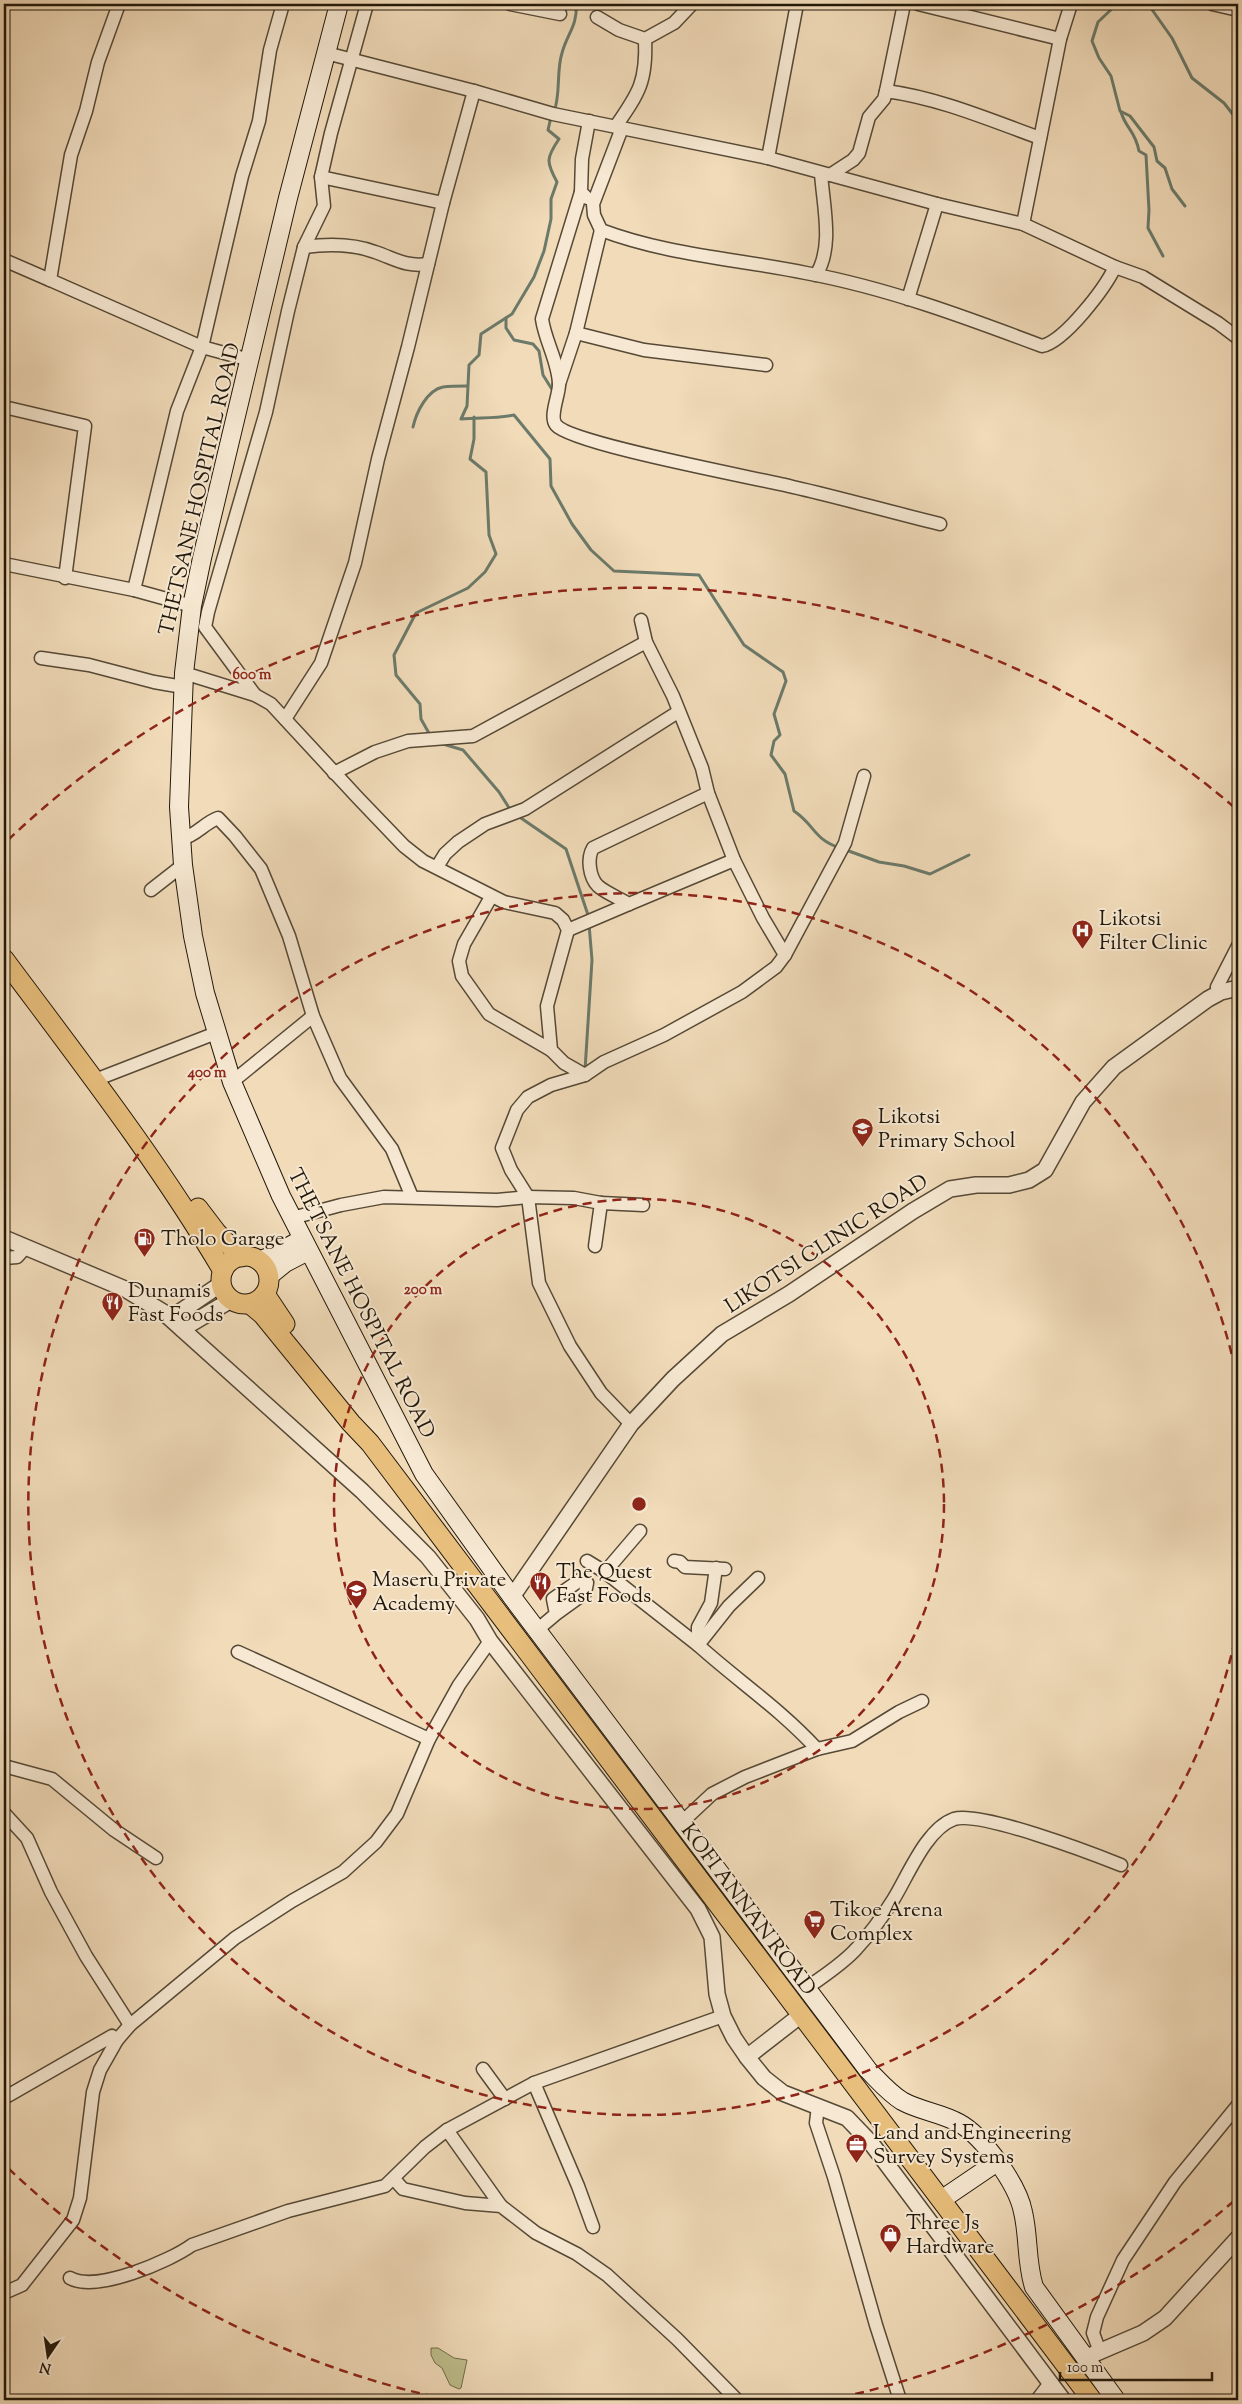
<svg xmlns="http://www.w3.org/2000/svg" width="1242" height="2404" font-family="'Sorts Mill Goudy',serif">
  <rect width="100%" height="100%" fill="#f1dbb9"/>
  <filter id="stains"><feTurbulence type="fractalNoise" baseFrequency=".004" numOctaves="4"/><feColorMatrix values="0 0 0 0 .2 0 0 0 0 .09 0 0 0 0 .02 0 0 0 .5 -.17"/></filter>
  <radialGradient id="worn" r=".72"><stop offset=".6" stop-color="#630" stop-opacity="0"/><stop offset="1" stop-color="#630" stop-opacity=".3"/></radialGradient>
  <!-- green -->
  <path fill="#bebf8c" stroke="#706c4b" d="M431,2348h7l16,10 13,2 -6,28 -2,1 -9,-4 -8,-17 -7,-5 -4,-8z"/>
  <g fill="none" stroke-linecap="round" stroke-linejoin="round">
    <!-- stream -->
    <g stroke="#6b7a6a" stroke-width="3">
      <path d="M1117,4l-19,18 -6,19 7,17 12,18 9,35 10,5 24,31 3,14 8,7 7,21 13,17"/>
      <path d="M1148,4l24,34 20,40 32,25 14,18"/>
      <path d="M554,112c7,-19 2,-40 8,-59 5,-19 16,-28 14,-49"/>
      <path d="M1121,112c5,17 14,18 18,39l7,4 3,55 -1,18 15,28"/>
      <path d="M551,117l-3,13 11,9c-13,19 -13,23 -2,43l-6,17v20l-7,32 -10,26 -22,37 -31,20 -2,21 -10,10 -2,41 -6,13c18,-2 33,0 53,-4l36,44 1,27 21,38 19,26 23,21 85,4 45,70 39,27 3,9 -12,33 6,21 -6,6 -3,14 14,19 9,37c21,14 19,28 46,37"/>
      <path d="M506,318v10l8,12 19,4 6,7 4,24 10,16"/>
      <path d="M1236,323l2,-7"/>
      <path d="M413,427c3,-14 14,-37 30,-40 8,-1 17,-1 24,-1"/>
      <path d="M430,735l-9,-16 -1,-15 -24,-29 -2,-20 22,-42 52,-25 17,-16 11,-18 -7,-19 -3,-63 -16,-13 4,-20v-22"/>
      <path d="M443,744l20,6 36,42 12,19"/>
      <path d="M518,816l48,33 23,69"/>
      <path d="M846,850l33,12 25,4 26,8 39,-19"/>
      <path d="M585,1070l7,-110 -3,-36"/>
    </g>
    <defs>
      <g id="minor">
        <path d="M119,4l-21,58 -12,49 -15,44 -21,125 152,67 48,13"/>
        <path d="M510,4l50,10"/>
        <path d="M918,4l142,35 11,-35"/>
        <path d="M1212,4l26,6"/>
        <path d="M597,17l22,13 26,9 29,-16 18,-19"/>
        <path d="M326,53l148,38 79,23 215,44 169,46 86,20 92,43 28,10 75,46 20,15"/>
        <path d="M886,91l18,-87"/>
        <path d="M616,126c23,-33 31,-45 29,-87"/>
        <path d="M622,128l-29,76 1,11 7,15c66,25 137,29 205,43 81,15 159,44 236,73 23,-5 63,-58 73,-79"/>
        <path d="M768,158l29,-154"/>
        <path d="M830,175l23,-15 6,-7 10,-36 15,-18 2,-8c53,7 104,29 154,47"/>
        <path d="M321,177l122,26"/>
        <path d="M581,192l-39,127c3,22 17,44 17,66 0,10 -10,32 -3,40 15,19 201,53 237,62 49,11 97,25 147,37"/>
        <path d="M587,198l-6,-6 1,-33 7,-38"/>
        <path d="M1023,224l37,-185"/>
        <path d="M304,247c22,-3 50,-3 71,5 21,7 30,15 53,12"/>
        <path d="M4,260l46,20"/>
        <path d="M816,275c18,-28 7,-70 5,-102"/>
        <path d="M908,299l29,-95"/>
        <path d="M576,333l68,17 122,15"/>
        <path d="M559,384l17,-51 25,-103"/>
        <path d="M4,407l81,19 -20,152"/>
        <path d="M4,564l130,26 58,16"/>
        <path d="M134,590l43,-179 25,-64 40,-171 17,-55 11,-71 13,-46"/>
        <path d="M641,620l5,22 27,54 29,72 6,25 26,67 29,58 22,37"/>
        <path d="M41,658l48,7 65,17 29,5"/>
        <path d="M184,673l71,22 16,9 87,94 46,48 19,15 81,41 51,11 8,7 5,10 -21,76 4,44 13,13 21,12"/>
        <path d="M255,695l-50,-68 3,-15 58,-200 22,-101 16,-64 20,-41 -3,-29 10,-44 36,-129"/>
        <path d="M285,719l36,-56 34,-100 23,-104 30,-112 35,-144 31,-112"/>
        <path d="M334,773l41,-21 33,-11 65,-5 173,-94"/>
        <path d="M708,793l-115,55c-6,10 -4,29 5,38 8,7 21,12 31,18l105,-44"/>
        <path d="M181,839c15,-3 23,-16 37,-21l17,18 26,33 28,67 24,80 27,62 52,71 20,48"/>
        <path d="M437,867l8,-13 13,-12 27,-18 40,-15 153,-97"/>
        <path d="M151,890l32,-25"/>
        <path d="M491,897l-27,47 -5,17 3,15 27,38 62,36"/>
        <path d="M568,930l61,-26"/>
        <path d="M1221,992l-4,-5 21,-41"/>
        <path d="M95,1080l121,-47"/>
        <path d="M232,1082l81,-66"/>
        <path d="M292,1218l49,-13 43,-8 113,3 31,-3 46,1 27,5 42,2"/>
        <path d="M595,1246l6,-43"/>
        <path d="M4,1258l13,-1 9,-10"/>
        <path d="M631,1424l-30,-31 -31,-47 -31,-63 -11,-86 -17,-27 -9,-22 15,-38 11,-13 23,-12 34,-10 19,-13 60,-27 78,-43 34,-25 9,-12 60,-112 19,-67"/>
        <path d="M587,1561l18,11 35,-41"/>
        <path d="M674,1561l6,1 5,5 40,2"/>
        <path d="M605,1572l93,73v-18l13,-24 5,-35"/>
        <path d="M758,1578l-29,28 -31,39c40,36 81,63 119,104"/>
        <path d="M537,1630l19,-16 29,-21 2,-10 -7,-3 -27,19 3,15"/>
        <path d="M238,1652l191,87"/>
        <path d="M4,1766l48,13 62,51 42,28"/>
        <path d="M4,1813l23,25 24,54 35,64 44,69"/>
        <path d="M681,1823l31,-29 33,-17 72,-28 35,-8 47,-29 23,-11"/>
        <path d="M807,1988c16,-12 36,-24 50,-40 13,-14 26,-32 36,-48 15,-24 33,-71 61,-81 27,-8 137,34 167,46"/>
        <path d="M483,2069l22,30"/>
        <path d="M534,2083l44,103 15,41"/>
        <path d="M4,2098l108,-62 5,4"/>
        <path d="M818,2106l-2,17 18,54 42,148 24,75"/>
        <path d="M447,2130l54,76"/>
        <path d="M394,2179l9,10 62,14 36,3 35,27 41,21 30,21 70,64 60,61"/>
        <path d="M70,2278c26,15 100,-17 122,-33l96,-34 97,-25 40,-39 22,-17 87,-47 189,-67"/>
        <path d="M4,2293l18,-8 51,-65 7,-22 13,-106 7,-22 17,-30 13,-15 105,-87 57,-37 51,-29 33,-30 21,-28 32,-75 30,-54 31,-44"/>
        <path d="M1100,2352l-7,-19 4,-16 26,-57 52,-78 63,-77"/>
        <path d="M1037,2400l13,-17"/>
      </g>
      <g id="tertiary">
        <path d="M4,1238l121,51 38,23 199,179 66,66 49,62 13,22 208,268 14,28 5,57 6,22 11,22 13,19 17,21 19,15 64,25 24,25 192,257"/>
        <path d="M171,1318l50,-34"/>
        <path d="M182,1329l49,-29"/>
        <path d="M512,1597l119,-173 42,-45 49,-45 67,-40 124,-83 37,-22 26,-4h33l20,-5 16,-10 38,-68 31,-35 94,-68 13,-7 17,-4"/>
        <path d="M747,2057l54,-42"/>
        <path d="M1087,2357l56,-24 22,-15 73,-80"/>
      </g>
      <g id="secondary">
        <path d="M339,4l-51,194 -86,360 -10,48 -8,67 -5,134 4,58 10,71 12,57 27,89 49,114 143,278 88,123 356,473c11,11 21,23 34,31 18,10 39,12 57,22 24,13 59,62 64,89 6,25 3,50 11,75l82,113"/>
        <path d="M259,1261l19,-8 24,-14"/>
        <path d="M269,1276l16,-13 23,-12"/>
        <path d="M941,2200l56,-38"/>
      </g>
      <g id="primary">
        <path d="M4,959c76,102 154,202 219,312"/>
        <path d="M198,1208l19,25 24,24"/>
        <circle cx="245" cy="1280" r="24"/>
        <path d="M265,1294l20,30"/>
        <path d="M250,1304l13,11 88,108 19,20 722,957"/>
      </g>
    </defs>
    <!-- minor casing -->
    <use href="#minor" stroke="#564936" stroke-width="15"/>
    <!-- tertiary casing -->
    <use href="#tertiary" stroke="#564936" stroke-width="18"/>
    <!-- secondary casing -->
    <use href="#secondary" stroke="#22180a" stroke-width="20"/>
    <!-- primary casing -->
    <use href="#primary" stroke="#22180a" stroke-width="21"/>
    <!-- minor -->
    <use href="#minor" stroke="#f6e8d2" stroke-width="12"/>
    <!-- tertiary -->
    <use href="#tertiary" stroke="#f6e8d2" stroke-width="15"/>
    <!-- secondary -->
    <use href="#secondary" stroke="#f6e8d2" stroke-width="18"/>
    <!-- primary -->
    <use href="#primary" stroke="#e8be7c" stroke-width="19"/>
  </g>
  <!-- distance rings -->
  <g fill="none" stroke="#8f2418" stroke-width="2.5" stroke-dasharray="9 6">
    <circle cx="639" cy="1504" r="305"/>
    <path d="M1238 1626A611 611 0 1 1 1238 1382"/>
    <path d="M1234 2201A916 916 0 0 1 829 2400M449 2400A916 916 0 0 1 8 2168M8 840A916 916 0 0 1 1234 807"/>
  </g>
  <!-- icons -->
  <defs>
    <symbol id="hospital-pin" viewBox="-11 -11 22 30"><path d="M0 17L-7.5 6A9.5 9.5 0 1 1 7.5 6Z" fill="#8f2418" stroke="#f6e8d2"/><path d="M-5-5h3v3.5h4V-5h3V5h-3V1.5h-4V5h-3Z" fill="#fff"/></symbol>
    <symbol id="school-pin" viewBox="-11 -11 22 30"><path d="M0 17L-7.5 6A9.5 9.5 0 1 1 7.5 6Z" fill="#8f2418" stroke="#f6e8d2"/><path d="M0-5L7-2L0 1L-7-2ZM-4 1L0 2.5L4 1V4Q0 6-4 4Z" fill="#fff"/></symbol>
    <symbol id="fuel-pin" viewBox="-11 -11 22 30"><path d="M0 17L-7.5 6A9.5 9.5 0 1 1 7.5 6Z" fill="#8f2418" stroke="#f6e8d2"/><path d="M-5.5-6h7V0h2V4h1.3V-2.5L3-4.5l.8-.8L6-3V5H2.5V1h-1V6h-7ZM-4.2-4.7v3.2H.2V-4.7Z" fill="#fff"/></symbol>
    <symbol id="restaurant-pin" viewBox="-11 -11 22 30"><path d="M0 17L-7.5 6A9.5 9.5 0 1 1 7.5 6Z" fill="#8f2418" stroke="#f6e8d2"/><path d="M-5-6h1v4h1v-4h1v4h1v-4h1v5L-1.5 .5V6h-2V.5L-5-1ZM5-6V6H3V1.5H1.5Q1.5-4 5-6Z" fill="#fff"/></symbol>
    <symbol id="supermarket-pin" viewBox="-11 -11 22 30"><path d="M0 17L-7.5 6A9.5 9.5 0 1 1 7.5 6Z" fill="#8f2418" stroke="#f6e8d2"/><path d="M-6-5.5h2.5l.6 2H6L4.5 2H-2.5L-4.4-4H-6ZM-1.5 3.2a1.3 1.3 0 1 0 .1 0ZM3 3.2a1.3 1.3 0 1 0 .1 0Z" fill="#fff"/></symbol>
    <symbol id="office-pin" viewBox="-11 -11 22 30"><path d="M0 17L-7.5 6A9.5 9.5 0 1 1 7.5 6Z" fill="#8f2418" stroke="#f6e8d2"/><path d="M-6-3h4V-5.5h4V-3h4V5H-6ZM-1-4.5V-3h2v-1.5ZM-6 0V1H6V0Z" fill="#fff"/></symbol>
    <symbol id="shop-pin" viewBox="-11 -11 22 30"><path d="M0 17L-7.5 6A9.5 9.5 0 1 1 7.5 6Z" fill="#8f2418" stroke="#f6e8d2"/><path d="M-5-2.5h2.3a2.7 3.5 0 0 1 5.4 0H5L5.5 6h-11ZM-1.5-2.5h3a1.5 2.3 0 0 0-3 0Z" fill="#fff"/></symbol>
  </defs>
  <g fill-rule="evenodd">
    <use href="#hospital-pin" x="1070" y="918" width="25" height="34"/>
    <use href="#school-pin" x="850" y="1116" width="25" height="34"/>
    <use href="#fuel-pin" x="132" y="1226" width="25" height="34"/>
    <use href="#restaurant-pin" x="100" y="1290" width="25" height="34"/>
    <use href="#restaurant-pin" x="528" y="1570" width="25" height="34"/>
    <use href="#school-pin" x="344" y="1578" width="25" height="34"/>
    <use href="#supermarket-pin" x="802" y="1908" width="25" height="34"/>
    <use href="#office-pin" x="844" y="2132" width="25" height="34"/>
    <use href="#shop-pin" x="878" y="2222" width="25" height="34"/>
  </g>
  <g text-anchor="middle" stroke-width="4" stroke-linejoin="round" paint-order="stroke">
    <!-- street labels -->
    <g font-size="21" fill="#22180a" stroke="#f6e8d2">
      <text transform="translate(199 489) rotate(-77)" y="7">THETSANE HOSPITAL ROAD</text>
      <text transform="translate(826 1243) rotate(-33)" y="7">LIKOTSI CLINIC ROAD</text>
      <text transform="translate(362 1303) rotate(63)" y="7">THETSANE HOSPITAL ROAD</text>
      <text transform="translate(749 1909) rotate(53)" y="7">KOFI ANNAN ROAD</text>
    </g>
    <!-- poi labels -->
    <g font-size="21" fill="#22180a" stroke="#f6e8d2" text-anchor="start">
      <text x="1099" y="925">Likotsi<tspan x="1099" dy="24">Filter Clinic</tspan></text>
      <text x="878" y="1123">Likotsi<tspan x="878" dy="24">Primary School</tspan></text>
      <text x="161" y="1245">Tholo Garage</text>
      <text x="128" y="1297">Dunamis<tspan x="128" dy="24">Fast Foods</tspan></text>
      <text x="556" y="1578">The Quest<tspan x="556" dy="24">Fast Foods</tspan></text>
      <text x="372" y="1586">Maseru Private<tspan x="372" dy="24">Academy</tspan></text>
      <text x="830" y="1916">Tikoe Arena<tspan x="830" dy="24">Complex</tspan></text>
      <text x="873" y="2139">Land and Engineering<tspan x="873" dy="24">Survey Systems</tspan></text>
      <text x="906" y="2229">Three Js<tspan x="906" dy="24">Hardware</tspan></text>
    </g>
  </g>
  <circle cx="639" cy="1504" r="8" fill="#8f2418" stroke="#f6e8d2" stroke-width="2.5"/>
  <g font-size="15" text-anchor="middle" font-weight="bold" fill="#8f2418" stroke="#f6e8d2" stroke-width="4" stroke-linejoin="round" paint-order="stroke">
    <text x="252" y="679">600 m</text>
    <text x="207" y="1077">400 m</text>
    <text x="423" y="1294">200 m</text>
  </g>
  <!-- margin -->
  <rect width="1242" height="2404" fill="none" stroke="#f1dbb9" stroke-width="20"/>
  <rect x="5" y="5" width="1232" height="2394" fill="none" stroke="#22180a" stroke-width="2.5"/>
  <rect x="10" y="10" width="1222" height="2384" fill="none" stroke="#22180a"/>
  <!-- north arrow -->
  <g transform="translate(48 2356) rotate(193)" stroke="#f6e8d2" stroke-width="4" paint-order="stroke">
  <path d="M0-4L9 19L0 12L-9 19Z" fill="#22180a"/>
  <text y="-8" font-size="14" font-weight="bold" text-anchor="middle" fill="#22180a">N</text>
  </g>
  <!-- scale -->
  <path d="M1060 2372v8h152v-8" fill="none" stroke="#22180a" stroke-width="2.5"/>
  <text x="1067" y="2372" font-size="15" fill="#22180a" stroke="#f6e8d2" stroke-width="4" paint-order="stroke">100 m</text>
  <rect width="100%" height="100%" filter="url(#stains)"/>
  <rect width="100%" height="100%" fill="url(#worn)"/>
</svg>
